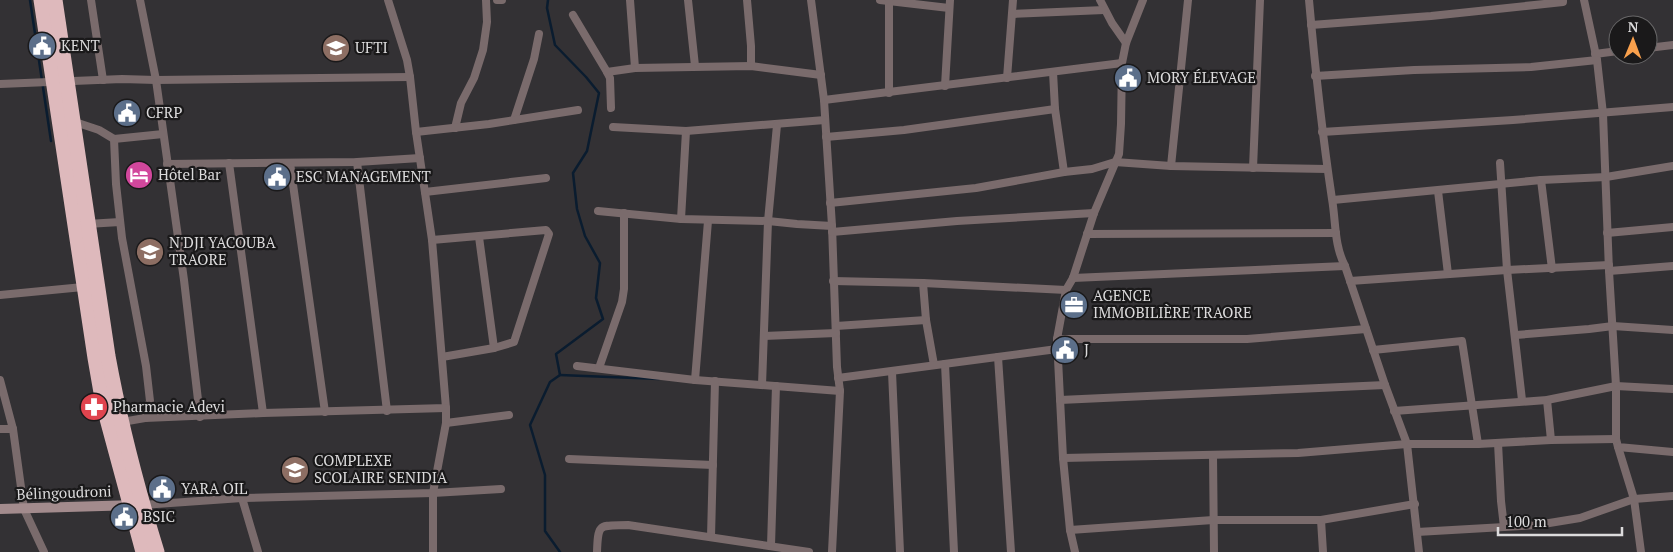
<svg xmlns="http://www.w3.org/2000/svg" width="1673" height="552" font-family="'PT Serif',serif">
  <rect width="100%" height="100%" fill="#333134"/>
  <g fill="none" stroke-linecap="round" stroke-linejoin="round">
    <!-- stream -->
    <g stroke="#0a1c2f" stroke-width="2.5">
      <path d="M30,0l21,141"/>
      <path d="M548,0l-1,8 8,37 31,32 13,16 -12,58 -14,22 4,36 8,27 15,27 -4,35 7,21 -47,35 4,21 -10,7 -20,43 15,50v56l15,21"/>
      <path d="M560,375l99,4"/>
    </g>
    <!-- street -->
    <g stroke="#7a6b6c" stroke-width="8">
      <path d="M91,0l12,80"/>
      <path d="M140,0l16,80 28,200 16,137"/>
      <path d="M497,0h5"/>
      <path d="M630,0l5,68"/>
      <path d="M688,0l7,66"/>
      <path d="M747,0l4,46v20"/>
      <path d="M811,0l13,100 8,126 5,141 3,24 -8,161"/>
      <path d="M880,0l69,8"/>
      <path d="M1100,0l12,23 14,20"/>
      <path d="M1309,0c6,67 13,133 23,199 4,23 2,46 13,67l40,119 22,59 12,108"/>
      <path d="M1584,0l13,60 6,54 6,157 7,115v53l2,8 55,5"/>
      <path d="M1013,14l91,-4"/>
      <path d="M573,15l34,57 3,6 1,30"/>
      <path d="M1311,25l120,-9 132,-14v-2"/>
      <path d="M1648,48l25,-3"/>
      <path d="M1595,54l23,-3"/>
      <path d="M607,72l28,-4 116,-2 70,9"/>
      <path d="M1053,72l2,37 9,63"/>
      <path d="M1315,76l99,-6 117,-3 66,-7"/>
      <path d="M1007,78l6,-78"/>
      <path d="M0,84l122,-5 34,1 254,-3"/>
      <path d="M945,86l5,-86"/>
      <path d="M889,93v-92"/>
      <path d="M824,100l298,-37"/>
      <path d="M514,120l20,-61 5,-25"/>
      <path d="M72,121l27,9 15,9 2,45 6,54 24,128 4,35 -5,17"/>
      <path d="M613,127l73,4 139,-11"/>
      <path d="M455,128l6,-25 13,-25 9,-28 4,-28 -1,-22"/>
      <path d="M416,132l73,-8 89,-14"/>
      <path d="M1322,132l191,-12 160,-13"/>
      <path d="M826,137l78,-7 151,-21"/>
      <path d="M114,139l49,-5"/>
      <path d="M357,162l30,249"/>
      <path d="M229,163l34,250"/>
      <path d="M290,163l35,249"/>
      <path d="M1500,163l7,107 15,130"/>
      <path d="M167,164l190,-2 63,-4"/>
      <path d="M1171,166l17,-166"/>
      <path d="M1253,168l7,-168"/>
      <path d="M1541,180l11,89"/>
      <path d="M1438,191l10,83"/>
      <path d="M425,192l121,-14"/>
      <path d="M1333,200l208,-20 65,-3 67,-11"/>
      <path d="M830,203l146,-15 88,-16 28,-3 23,-7 56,4 156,3"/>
      <path d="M598,211l83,8 87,2 29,3 35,2"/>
      <path d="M681,219l5,-88"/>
      <path d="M87,224l33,-2"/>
      <path d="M832,232l125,-11 137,-8"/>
      <path d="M1607,233l66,-6"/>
      <path d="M1087,234l249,-1"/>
      <path d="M479,237l15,111"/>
      <path d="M432,240l114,-10 3,4 -35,108 -20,6 -52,9"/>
      <path d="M1609,271l64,-5"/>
      <path d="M1073,278l272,-12"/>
      <path d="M833,281l90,2 143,7"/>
      <path d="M1350,281l157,-11 102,-5"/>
      <path d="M923,283l3,37 8,45"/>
      <path d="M0,295l83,-8"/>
      <path d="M836,326l90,-6"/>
      <path d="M1516,335l73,-6 24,-3 60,4"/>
      <path d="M764,336l72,-3"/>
      <path d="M1057,339h190l119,-10"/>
      <path d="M1373,350l89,-9 16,103"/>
      <path d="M998,357l13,195"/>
      <path d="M945,364l9,188"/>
      <path d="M577,366l118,14 145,11"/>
      <path d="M599,368l23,-66 2,-13v-76"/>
      <path d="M892,372l8,180"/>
      <path d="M838,378l219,-29"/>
      <path d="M0,380l13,49 11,80 20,43"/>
      <path d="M695,380l13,-159"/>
      <path d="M762,385l6,-164 9,-96"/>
      <path d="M1060,400l325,-15"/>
      <path d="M1547,400l4,40"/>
      <path d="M1394,411l153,-11 69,-14 57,3"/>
      <path d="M122,422l23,-4 118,-5 183,-5 -14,-168 -16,-108 -6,-55 -3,-17 -19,-60"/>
      <path d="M446,423l63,-8"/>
      <path d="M0,429h13"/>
      <path d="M1498,443l3,58 3,26"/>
      <path d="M1618,447l16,52 7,53"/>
      <path d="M1213,455l1,97"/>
      <path d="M1063,458l235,-5 109,-9h71l73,-4 65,-1"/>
      <path d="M569,459l144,6"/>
      <path d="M242,498l16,54"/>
      <path d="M142,505l100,-7 191,-5 68,-4"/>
      <path d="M1321,520l2,32"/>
      <path d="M1070,530l143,-10h108l94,-16"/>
      <path d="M1417,532l120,-7 43,-7 54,-19 39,-3"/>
      <path d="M711,537l4,-156"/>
      <path d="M771,546l5,-160"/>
      <path d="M433,552v-59l13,-70v-15"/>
      <path d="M597,552c1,-30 2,-26 31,-27l181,27"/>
      <path d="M1075,552l-5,-22 -7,-72 -6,-119 9,-49 7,-12 21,-65 25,-59 2,-30 1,-61 4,-20 17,-43"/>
    </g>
    <!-- secondary -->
    <path stroke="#a38b8d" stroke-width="10" d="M0,509l136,-4"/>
    <!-- highway -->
    <g stroke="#deb9bc" stroke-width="15">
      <path d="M41,0l54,358 8,46 40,148"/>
      <path d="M55,0l53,356c12,66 29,131 49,196"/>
    </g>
  </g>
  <!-- icons -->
  <defs>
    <symbol id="civic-disc" viewBox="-11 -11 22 22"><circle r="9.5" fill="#5c6f8a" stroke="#1a191a"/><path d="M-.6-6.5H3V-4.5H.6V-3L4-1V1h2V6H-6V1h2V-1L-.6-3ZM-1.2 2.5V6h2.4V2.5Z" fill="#fff"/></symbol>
    <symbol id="school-disc" viewBox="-11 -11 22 22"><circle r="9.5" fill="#8d6e63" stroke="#1a191a"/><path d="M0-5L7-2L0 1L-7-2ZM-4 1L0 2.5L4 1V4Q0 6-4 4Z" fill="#fff"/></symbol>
    <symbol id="hotel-disc" viewBox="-11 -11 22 22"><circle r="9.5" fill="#d1479c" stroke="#1a191a"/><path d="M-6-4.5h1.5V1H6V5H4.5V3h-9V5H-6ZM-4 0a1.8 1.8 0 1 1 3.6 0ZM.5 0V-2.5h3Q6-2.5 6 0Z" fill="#fff"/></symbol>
    <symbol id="office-disc" viewBox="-11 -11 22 22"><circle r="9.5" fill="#5c6f8a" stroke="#1a191a"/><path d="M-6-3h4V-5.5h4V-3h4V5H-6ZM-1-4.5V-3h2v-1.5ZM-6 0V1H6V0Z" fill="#fff"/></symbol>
    <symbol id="pharmacy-disc" viewBox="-11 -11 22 22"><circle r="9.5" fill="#e0444e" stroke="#1a191a"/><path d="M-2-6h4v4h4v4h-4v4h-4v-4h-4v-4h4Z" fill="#fff"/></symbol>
  </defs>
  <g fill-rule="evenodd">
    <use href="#civic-disc" x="26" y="30" width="32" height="32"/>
    <use href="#school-disc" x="320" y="32" width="32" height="32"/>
    <use href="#civic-disc" x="1112" y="62" width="32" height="32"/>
    <use href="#civic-disc" x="111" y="97" width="32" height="32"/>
    <use href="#hotel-disc" x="123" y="159" width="32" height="32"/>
    <use href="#civic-disc" x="261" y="161" width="32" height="32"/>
    <use href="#school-disc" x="134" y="236" width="32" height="32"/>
    <use href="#office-disc" x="1058" y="289" width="32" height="32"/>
    <use href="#civic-disc" x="1049" y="334" width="32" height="32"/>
    <use href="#pharmacy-disc" x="78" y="391" width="32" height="32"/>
    <use href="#school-disc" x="279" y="454" width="32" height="32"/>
    <use href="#civic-disc" x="146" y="473" width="32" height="32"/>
    <use href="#civic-disc" x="108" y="501" width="32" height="32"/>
  </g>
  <g text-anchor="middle" stroke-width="4.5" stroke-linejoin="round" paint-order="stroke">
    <!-- poi labels -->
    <g font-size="15" fill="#dcdbdc" stroke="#1a191a" text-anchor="start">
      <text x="61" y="51">KENT</text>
      <text x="355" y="53">UFTI</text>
      <text x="1147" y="83">MORY ÉLEVAGE</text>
      <text x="146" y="118">CFRP</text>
      <text x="158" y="180">Hôtel Bar</text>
      <text x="296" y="182">ESC MANAGEMENT</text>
      <text x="169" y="248">N'DJI YACOUBA<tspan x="169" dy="17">TRAORE</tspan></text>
      <text x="1093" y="301">AGENCE<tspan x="1093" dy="17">IMMOBILIÈRE TRAORE</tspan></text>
      <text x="1084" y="355">J</text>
      <text x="113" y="412">Pharmacie Adevi</text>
      <text x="314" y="466">COMPLEXE<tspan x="314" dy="17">SCOLAIRE SENIDIA</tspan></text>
      <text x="181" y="494">YARA OIL</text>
      <text x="143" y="522">BSIC</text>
    </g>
    <!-- street labels -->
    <g font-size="15" fill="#dcdbdc" stroke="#1a191a">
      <text transform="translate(64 493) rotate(-2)" y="5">Bélingoudroni</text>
    </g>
  </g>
  <!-- north arrow -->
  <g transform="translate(1633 40) rotate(1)"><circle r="24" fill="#1a191a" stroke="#686768"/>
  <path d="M0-4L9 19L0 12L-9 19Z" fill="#f9a04c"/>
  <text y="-8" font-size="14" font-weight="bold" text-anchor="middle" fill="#dcdbdc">N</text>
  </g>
  <!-- scale -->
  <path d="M1498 527v8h124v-8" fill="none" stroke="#dcdbdc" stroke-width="2.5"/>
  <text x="1506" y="527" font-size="15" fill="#dcdbdc" stroke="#1a191a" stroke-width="4" paint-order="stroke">100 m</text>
</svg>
